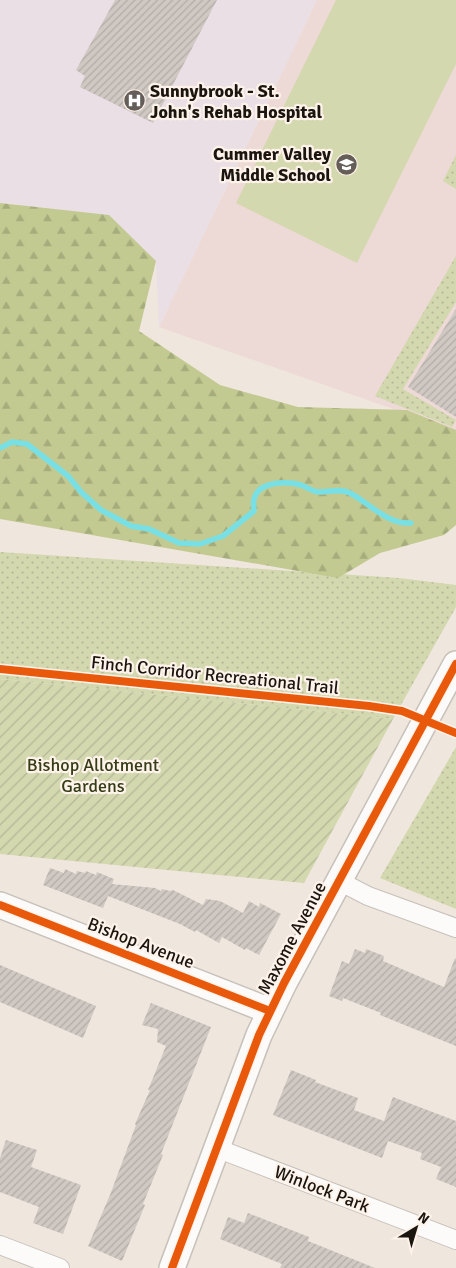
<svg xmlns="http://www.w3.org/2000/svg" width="456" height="1268" font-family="Signika,sans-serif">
  <defs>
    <pattern id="grass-dots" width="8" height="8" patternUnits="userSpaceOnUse" patternTransform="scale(1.25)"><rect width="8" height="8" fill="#d3d8af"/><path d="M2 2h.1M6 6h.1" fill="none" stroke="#b5b896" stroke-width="1.8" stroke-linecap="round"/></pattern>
    <pattern id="forest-firs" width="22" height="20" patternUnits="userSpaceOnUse" patternTransform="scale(1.25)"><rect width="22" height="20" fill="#c2ca91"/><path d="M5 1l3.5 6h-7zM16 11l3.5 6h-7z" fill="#a6ad7c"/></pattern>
    <pattern id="garden-furrows" width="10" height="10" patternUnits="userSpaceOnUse" patternTransform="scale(1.25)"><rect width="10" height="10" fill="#d3d8af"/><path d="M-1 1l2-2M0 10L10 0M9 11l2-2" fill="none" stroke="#b5b896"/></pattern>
    <pattern id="building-hatch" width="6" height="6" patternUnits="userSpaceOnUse" patternTransform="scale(1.25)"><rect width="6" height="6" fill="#d0c8c3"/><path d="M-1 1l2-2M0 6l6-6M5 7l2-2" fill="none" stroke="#b2aba6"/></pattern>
  </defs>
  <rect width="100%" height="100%" fill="#efe6dd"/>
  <!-- education -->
  <path fill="#eddad6" d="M317,0h139v431l-297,-104z"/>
  <!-- medical -->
  <path fill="#eadfe5" d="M0,0h317l-158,327 -3,-66 -140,-57 -16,-1z"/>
  <!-- grass -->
  <g fill="url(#grass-dots)">
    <path d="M456,155v34l-13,-8z"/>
    <path d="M456,256v46l-53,87 53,31 -4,7 -77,-31z"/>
    <path d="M0,552l399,26 57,7v22l-63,112 -393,-40z"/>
    <path d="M456,747v162l-76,-31z"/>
  </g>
  <!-- forest -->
  <path fill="url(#forest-firs)" d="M0,203l109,12 47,46 -17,70 81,54 78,22 109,3 49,20v95l-12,10 -64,18 -42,25 -338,-59z"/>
  <!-- garden -->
  <path fill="url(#garden-furrows)" d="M0,679l393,40 -89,164 -304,-29z"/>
  <!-- pitch -->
  <path fill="#d3d8af" d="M336,0h120v64l-99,199 -121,-60z"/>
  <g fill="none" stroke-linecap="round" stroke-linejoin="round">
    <!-- stream -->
    <path stroke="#78e0e4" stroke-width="5.5" d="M0,448l12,-6 15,2 41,32 13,16 20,18 30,16 18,3 30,14 21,1 23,-8 31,-25c0,-4 -1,-8 0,-12 4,-18 33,-18 47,-14 6,2 12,7 18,7 11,0 21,-4 31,1 19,10 38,32 61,30"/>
  </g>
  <!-- building -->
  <g fill="url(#building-hatch)">
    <path d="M115,0h102l-64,123 -73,-36 5,-11 -9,-6z"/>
    <path d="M456,309v108l-48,-30z"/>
    <path d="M50,868l14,5 1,-4 11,5 1,-3 8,2 1,-2 10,4 1,-3 17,7 -2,5 43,4 6,3 1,-2 8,2 3,-1 30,15 3,-6 14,2 23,12 6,-12 10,6 1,-4 21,11 -22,41 -13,-7 -1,2 -23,-13 -3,6 -23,-13 -1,2 -15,-8 -72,-28 -5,12 -60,-23z"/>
    <path d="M355,949l10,4 1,-4 18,7 -1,5 61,26 11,-29 1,1v87l-76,-31 1,-2 -38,-15 -1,3 -13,-5 13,-35 7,3z"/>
    <path d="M0,965l96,41 -13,32 -83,-36z"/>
    <path d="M151,1003l60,24 -50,127 2,1 -20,49 2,1 -23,56 -34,-15 22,-51 26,-70 -1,-1 15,-34h-2l18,-44 -9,-4 1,-13 -16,-4z"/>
    <path d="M291,1070l25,10 -1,2 43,16 -4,12 30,11 9,-24 63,24v66l-20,-8 5,-12 -21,-8 2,-6 -34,-12 -6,17 -109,-43z"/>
    <path d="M6,1140l31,10 -6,17 50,18 -18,49 -30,-11 6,-16 -39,-15v-34z"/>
    <path d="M248,1213l61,24 -1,4 67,27h-95l2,-4 -62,-25 8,-22 16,6z"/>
  </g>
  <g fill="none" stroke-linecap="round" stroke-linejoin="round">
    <defs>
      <g id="street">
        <path d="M339,881l29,15 88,32"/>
        <path d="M216,1148l240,92"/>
        <path d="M0,1245l60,23"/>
      </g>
      <g id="secondary">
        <path d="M0,905l270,106"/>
        <path d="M172,1268l87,-233 25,-52 172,-319"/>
      </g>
    </defs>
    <!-- street casing -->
    <use href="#street" stroke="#c7c1ba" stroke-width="20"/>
    <!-- secondary casing -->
    <use href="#secondary" stroke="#c7c1ba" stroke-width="28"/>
    <!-- street -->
    <use href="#street" stroke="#fdfbfa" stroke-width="18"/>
    <!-- secondary -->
    <use href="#secondary" stroke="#fdfbfa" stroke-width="25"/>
    <defs>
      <g id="cycleway">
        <path d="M0,669l369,37 33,5 54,22"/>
        <path d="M0,905l270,106"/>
        <path d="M172,1268l87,-233 25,-52 172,-319"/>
      </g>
    </defs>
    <!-- cycleway casing -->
    <use href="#cycleway" stroke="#fef3ea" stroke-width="11"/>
    <!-- cycleway -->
    <use href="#cycleway" stroke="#e8590c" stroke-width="8"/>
  </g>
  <!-- icons -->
  <defs>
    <symbol id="hospital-disc" viewBox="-11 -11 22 22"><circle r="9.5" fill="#655e58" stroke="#fef3ea"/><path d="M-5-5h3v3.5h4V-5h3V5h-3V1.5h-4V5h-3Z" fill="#fff"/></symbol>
    <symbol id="school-disc" viewBox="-11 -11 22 22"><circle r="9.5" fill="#655e58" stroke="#fef3ea"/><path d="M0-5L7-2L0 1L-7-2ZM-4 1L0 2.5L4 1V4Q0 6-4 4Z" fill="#fff"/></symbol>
  </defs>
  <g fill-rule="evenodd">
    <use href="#hospital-disc" x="122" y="88" width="25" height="25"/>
    <use href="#school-disc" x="334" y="152" width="25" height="25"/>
  </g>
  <g text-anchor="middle" stroke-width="4.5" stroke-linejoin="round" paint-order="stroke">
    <!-- poi labels -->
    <g font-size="18" font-weight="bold" fill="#1b1510" stroke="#fef3ea" text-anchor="start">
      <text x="150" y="97">Sunnybrook - St.<tspan x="150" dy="21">John's Rehab Hospital</tspan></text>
      <text x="331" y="160" text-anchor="end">Cummer Valley<tspan x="331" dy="21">Middle School</tspan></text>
    </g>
    <!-- street labels -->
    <g font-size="18" fill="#1b1510" stroke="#fef3ea">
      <text transform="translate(215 675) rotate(6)" y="6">Finch Corridor Recreational Trail</text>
      <text transform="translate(292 938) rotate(-62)" y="6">Maxome Avenue</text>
      <text transform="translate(141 943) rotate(21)" y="6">Bishop Avenue</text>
      <text transform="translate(322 1189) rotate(21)" y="6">Winlock Park</text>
    </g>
    <!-- park labels -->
    <g font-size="18" fill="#343d15" stroke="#fef3ea">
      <text x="93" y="771">Bishop Allotment<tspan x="93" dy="21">Gardens</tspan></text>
    </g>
  </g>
  <!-- north arrow -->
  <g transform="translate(416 1228) rotate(38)" stroke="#fef3ea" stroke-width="4" paint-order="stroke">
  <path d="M0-4L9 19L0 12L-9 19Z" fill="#1b1510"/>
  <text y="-8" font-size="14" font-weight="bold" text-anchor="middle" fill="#1b1510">N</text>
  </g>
</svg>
